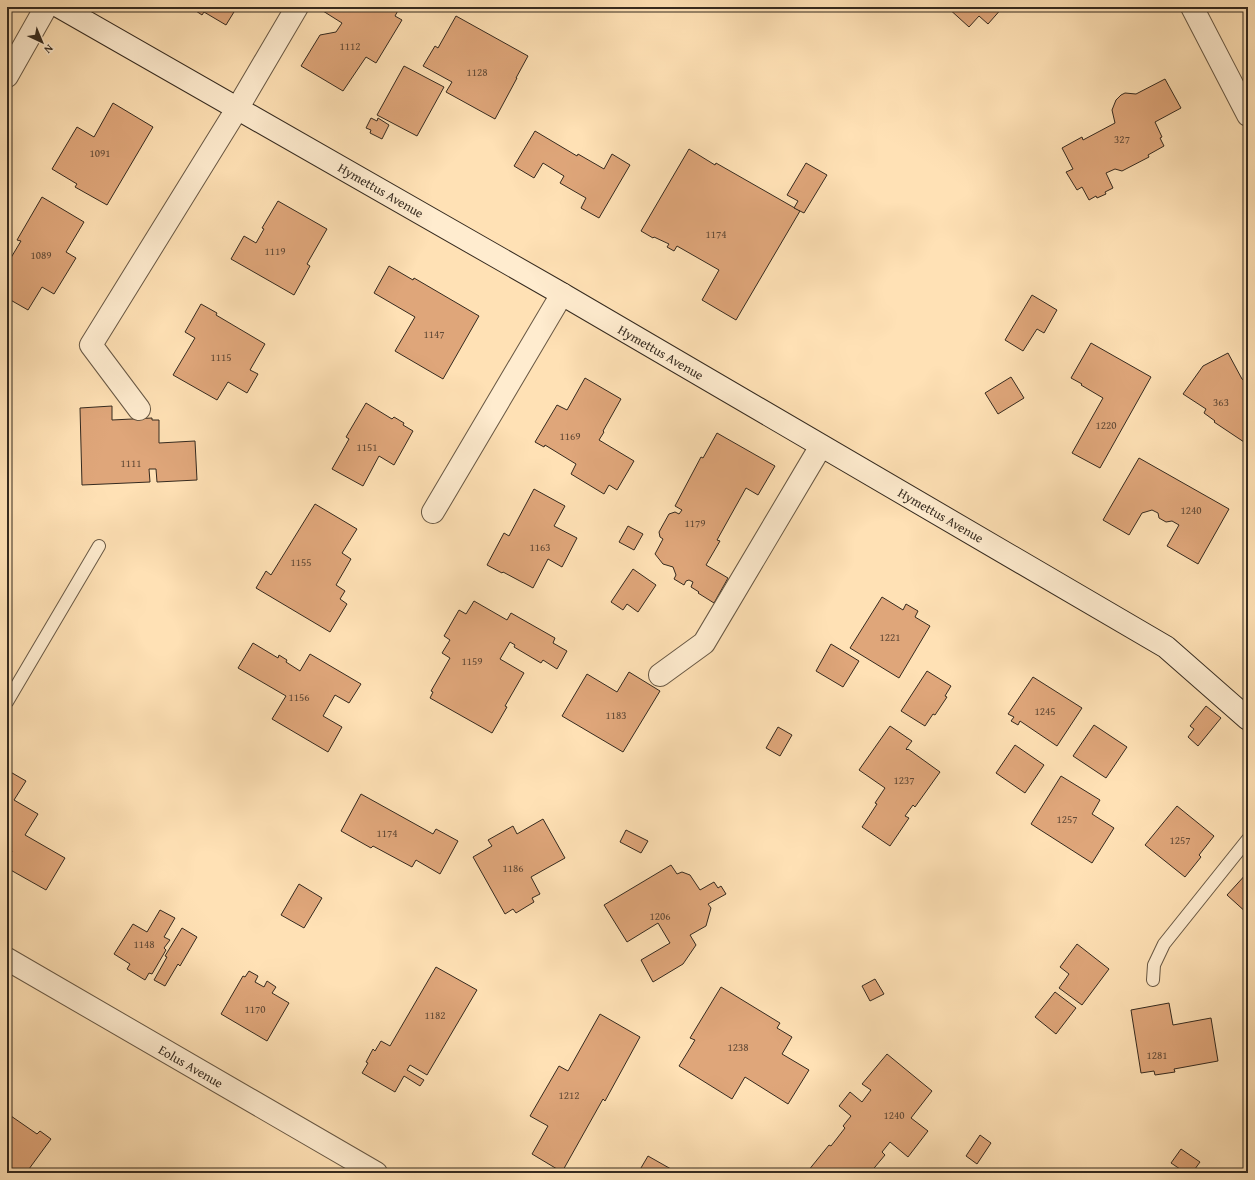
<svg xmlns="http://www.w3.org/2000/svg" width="1255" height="1180" font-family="'Gentium Book Plus',serif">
  <rect width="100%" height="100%" fill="#ffe1b5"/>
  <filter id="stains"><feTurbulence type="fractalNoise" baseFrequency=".005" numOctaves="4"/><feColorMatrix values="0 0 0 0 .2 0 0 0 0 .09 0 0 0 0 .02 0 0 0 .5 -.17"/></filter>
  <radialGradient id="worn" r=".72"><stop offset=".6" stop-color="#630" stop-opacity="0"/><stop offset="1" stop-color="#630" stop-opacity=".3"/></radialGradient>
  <!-- building -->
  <g fill="#dfa67a" stroke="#352a1f">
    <path d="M194,7h43l-11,18 -22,-13 -2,3 -9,-6z"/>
    <path d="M326,7h74l-5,9 7,4 -26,43 -10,-6 -23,34 -42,-25 19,-31 16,-3 6,-9 -19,-12z"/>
    <path d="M947,7h56l-15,17 -9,-8 -10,11z"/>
    <path d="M456,16l72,40 -12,22h1l-22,41 -49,-27 6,-10 -29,-16 12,-20 3,2z"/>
    <path d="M404,66l40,21 -27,49 -40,-21z"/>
    <path d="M1165,79l16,29 -26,14 7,15 -2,1 4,8 -16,9 1,2 -27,14 -7,-2 -9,4 7,15 -8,4 1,2 -9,4 -1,-2 -7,4 -7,-13 -5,3 -11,-18 7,-3 -11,-21 20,-11 1,3 32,-17 -3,-13 4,-10 5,-5 4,-2 11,1z"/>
    <path d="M113,103l40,24 -46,78 -32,-18 2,-3 -25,-15 25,-42 17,10z"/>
    <path d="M371,118l6,3 1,-3 11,7 -7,14 -12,-6 1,-3 -5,-2z"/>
    <path d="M535,131l42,25 1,-2 26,15 8,-15 18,11 -31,53 -18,-10 5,-10 -26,-15 4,-7 -21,-13 -9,15 -20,-12z"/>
    <path d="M689,149l26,16 1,-2 84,48 -64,109 -34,-20 17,-30 -42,-24 -3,5 -7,-4 2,-3 -15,-7 -1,1 -12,-7z"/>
    <path d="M806,163l21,12 -23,38 -10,-5 4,-7 -11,-6z"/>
    <path d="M42,197l42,25 -18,30 10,6 -22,36 -12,-7 -14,23 -21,-12v-38l2,1 12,-20 -4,-1z"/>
    <path d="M278,201l49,28 -20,35 3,2 -16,29 -63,-36 13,-23 12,7 8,-14 -2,-1z"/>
    <path d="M389,266l24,14 1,-2 65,38 -36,63 -48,-28 20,-34 -41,-24z"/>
    <path d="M1032,295l25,15 -13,23 -7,-4 -14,22 -18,-11z"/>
    <path d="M201,304l16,9 -1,2 49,29 -15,26 8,4 -11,19 -19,-11 -11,18 -44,-25 22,-37 -10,-6z"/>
    <path d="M1091,343l60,34 -51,91 -28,-15 31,-55 -22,-13 1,-1 -11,-6z"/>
    <path d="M1228,353l14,26 6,4v65l-2,-2 1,-2 -33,-22 1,-1 -11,-8 2,-4 -23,-15 20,-28z"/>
    <path d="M1011,377l13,21 -26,16 -13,-21z"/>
    <path d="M585,378l36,21 -18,32 1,1 -5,8 35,21 -17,29 -8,-5 -5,9 -33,-20 5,-10 -31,-19 -1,2 -9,-5 22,-37 10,5z"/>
    <path d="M366,403l26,16 2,-2 10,6 -1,2 10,6 -19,34 -15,-9 -16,30 -31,-17 17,-30 -3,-2z"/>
    <path d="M112,406v14l40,-2v2h7v23l36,-2 2,39 -40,2 -1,-13h-7l1,13 -68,3 -2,-77z"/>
    <path d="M717,433l58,33 -17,29 -12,-7 -29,52 3,1 -14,24 22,13 -14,25 -16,-10 1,-1 -8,-5 2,-5 -4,-2 -3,1 -2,4 -10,-6 2,-4 -3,-8 -10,-3 -8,-10 8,-15 -3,-2 -1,-5 10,-18 6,-2 4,2 3,-4 -7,-4 26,-49 2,1z"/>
    <path d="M1139,458l90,51 -31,55 -31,-18 12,-21 -7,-4 -6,1 -7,-4 -1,-5 -6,-3 -10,3 -13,22 -26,-15z"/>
    <path d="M534,489l31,17 -11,20 23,12 -15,29 -14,-8 -15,29 -30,-16 -1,1 -15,-8 17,-32 5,3z"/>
    <path d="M315,504l42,25 -15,24 9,6 -15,26 9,6 -5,8 7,5 -17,28 -74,-44 10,-17 5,4z"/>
    <path d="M628,526l15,8 -9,16 -15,-8z"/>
    <path d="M633,569l23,16 -18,27 -11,-8 -4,6 -12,-8z"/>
    <path d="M882,597l21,13 3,-6 12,7 -3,6 15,9 -31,52 -49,-30z"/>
    <path d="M474,601l33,19 4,-7 44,25 -2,5 14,8 -10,18 -14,-9 -2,3 -27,-16 1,-2 -5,-3 -10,17 24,14 -19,33 2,1 -15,26 -62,-35 3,-6 -2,-1 19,-33 -8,-5 8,-13 -6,-4 15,-26 7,4z"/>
    <path d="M253,643l25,15 1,-3 8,5 -1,2 14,9 10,-17 51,30 -12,19 -14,-8 -12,21 19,11 -14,25 -56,-33 14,-23 -48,-28z"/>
    <path d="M831,644l28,17 -16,26 -27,-16z"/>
    <path d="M927,671l24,15 -6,10 2,1 -12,18 -2,-1 -8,12 -24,-15z"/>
    <path d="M629,672l31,19 -37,61 -61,-36 25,-42 30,18z"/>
    <path d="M1033,677l49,31 -25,38 -37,-25 -2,4 -7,-4 3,-4 -6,-3z"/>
    <path d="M1206,706l15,12 -23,28 -10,-9 6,-8 -4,-3z"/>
    <path d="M1094,725l33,22 -21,31 -33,-22z"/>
    <path d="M890,726l22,15 -6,8 1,1 1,-1 32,23 -25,35 -2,-2 -8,11 4,2 -19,28 -28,-19 15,-23 -2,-1 10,-15 -26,-18z"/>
    <path d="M778,727l14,8 -12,21 -14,-8z"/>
    <path d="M1015,745l29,20 -19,28 -29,-20z"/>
    <path d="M7,770l19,11 -12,19 24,14 -13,21 40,23 -19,32 -39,-22v-8l5,-9 -5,-3z"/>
    <path d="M1061,776l39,24 -8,14 22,14 -22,35 -61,-39z"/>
    <path d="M361,794l72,40 3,-5 22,12 -18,33 -24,-14 -4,7 -39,-21 -2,2 -30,-17z"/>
    <path d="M1177,806l37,30 -15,19 2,2 -16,20 -40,-32z"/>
    <path d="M543,819l22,39 -34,19 9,17 -8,4 2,4 -18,11 -3,-4 -8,5 -32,-57 19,-11 -4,-6 25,-14 4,8z"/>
    <path d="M626,830l22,11 -7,12 -21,-11z"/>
    <path d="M671,865l6,9 5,-2 8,3 10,15 14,-8 4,6 3,-2 5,8 -18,10 3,4 -5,18 -16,9 6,10 -13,19 -30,18 -12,-22 29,-17 -12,-20 -31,19 -23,-37z"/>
    <path d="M1248,872v42l-21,-19z"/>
    <path d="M299,884l23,14 -18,30 -23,-13z"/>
    <path d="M160,910l15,8 -11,19 6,3 -6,8 2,2 -14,24 -3,-1 -4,7 -18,-11 3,-5 -16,-10 19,-30 14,8z"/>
    <path d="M182,928l15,9 -17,29 -2,-2 -13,22 -11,-6 13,-23 -2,-1z"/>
    <path d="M1077,944l32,25 -27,36 -23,-17 10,-14 -9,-7z"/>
    <path d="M436,967l41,23 -50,85 -17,-10 -3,5 17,10 -4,6 -16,-10 -9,16 -33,-19 6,-10 -2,-1 7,-13 2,2 6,-10 9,5z"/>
    <path d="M249,971l9,5 -3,6 9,5 3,-6 9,6 -4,6 17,10 -22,38 -46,-27 22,-38 2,1z"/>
    <path d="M875,979l9,15 -14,7 -8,-15z"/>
    <path d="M721,987l59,36 -3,5 15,9 -10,17 27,16 -21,34 -43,-27 -13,22 -53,-33 16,-26 -5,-2z"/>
    <path d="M1055,992l21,16 -20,26 -21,-17z"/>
    <path d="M1169,1003l4,22 38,-7 7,43 -44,8 1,3 -20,3 -1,-4 -13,2 -10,-63z"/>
    <path d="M600,1014l40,23 -35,64 -2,-2 -41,73 -30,-18 16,-28 -18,-10 29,-50 9,5z"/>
    <path d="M887,1054l45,37 -21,27 17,13 -20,26 -18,-15 -8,10 3,3 -15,18h-59l-3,-2 21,-26 2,1 14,-18 -2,-2 8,-10 -12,-10 11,-14 12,10 9,-12 -9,-6z"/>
    <path d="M11,1116l26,18 3,-3 11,8 -25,34h-19v-51z"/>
    <path d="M980,1135l11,8 -14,21 -11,-8z"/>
    <path d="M1181,1149l19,13 -8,11h-6l-15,-10z"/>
    <path d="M648,1156l30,17h-40z"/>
  </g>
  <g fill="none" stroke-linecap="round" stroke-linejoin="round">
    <defs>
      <g id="lane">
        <path d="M7,702l92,-156"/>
        <path d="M1153,980l1,-15 10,-21 84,-105"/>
      </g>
      <g id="street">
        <path d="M1192,7l56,108"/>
        <path d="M7,76l39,-69"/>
        <path d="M139,409l-48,-64 146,-236 60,-102"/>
        <path d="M433,512l129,-218"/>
        <path d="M660,675l44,-32 117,-197"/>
        <path d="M7,959l369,214"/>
      </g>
      <path id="secondary" d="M60,7l495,283 611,357 82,72"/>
    </defs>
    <!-- lane casing -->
    <use href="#lane" stroke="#685844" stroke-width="14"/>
    <!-- street casing -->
    <use href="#street" stroke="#685844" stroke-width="24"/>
    <!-- secondary casing -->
    <use href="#secondary" stroke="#352a1f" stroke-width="24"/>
    <!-- lane -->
    <use href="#lane" stroke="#ffeccf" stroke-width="12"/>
    <!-- street -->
    <use href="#street" stroke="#ffeccf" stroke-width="22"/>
    <!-- secondary -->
    <use href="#secondary" stroke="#ffeccf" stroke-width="22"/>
  </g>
  <g text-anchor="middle" stroke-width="4" stroke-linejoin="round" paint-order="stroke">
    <!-- number labels -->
    <g font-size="11" fill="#604936">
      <text x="350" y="50">1112</text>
      <text x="477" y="76">1128</text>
      <text x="1122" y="143">327</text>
      <text x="100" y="157">1091</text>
      <text x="716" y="238">1174</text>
      <text x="275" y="255">1119</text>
      <text x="41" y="259">1089</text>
      <text x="434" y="338">1147</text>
      <text x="221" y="361">1115</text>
      <text x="1221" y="406">363</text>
      <text x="1106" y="429">1220</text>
      <text x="570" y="440">1169</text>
      <text x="367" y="451">1151</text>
      <text x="131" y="467">1111</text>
      <text x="1191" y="514">1240</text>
      <text x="695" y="527">1179</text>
      <text x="540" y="551">1163</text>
      <text x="301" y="566">1155</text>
      <text x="890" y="641">1221</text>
      <text x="472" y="665">1159</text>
      <text x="299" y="701">1156</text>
      <text x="1045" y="715">1245</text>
      <text x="616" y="719">1183</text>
      <text x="904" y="784">1237</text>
      <text x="1067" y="823">1257</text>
      <text x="387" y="837">1174</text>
      <text x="1180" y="844">1257</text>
      <text x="513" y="872">1186</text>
      <text x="660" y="920">1206</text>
      <text x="144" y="948">1148</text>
      <text x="255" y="1013">1170</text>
      <text x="435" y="1019">1182</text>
      <text x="738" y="1051">1238</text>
      <text x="1157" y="1059">1281</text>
      <text x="569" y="1099">1212</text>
      <text x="894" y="1119">1240</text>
    </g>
    <!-- street labels -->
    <g font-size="13" fill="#352a1f" stroke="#ffeccf">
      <text transform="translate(381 190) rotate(30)" y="5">Hymettus Avenue</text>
      <text transform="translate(661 352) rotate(30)" y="5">Hymettus Avenue</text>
      <text transform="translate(941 515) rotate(30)" y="5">Hymettus Avenue</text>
      <text transform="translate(191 1066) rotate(30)" y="5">Eolus Avenue</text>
    </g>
  </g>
  <!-- margin -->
  <rect width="1255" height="1180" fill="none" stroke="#ffe1b5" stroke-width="24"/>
  <rect x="8" y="8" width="1239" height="1164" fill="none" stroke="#352a1f" stroke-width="2"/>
  <rect x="12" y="12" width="1231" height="1156" fill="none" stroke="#352a1f"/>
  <!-- north arrow -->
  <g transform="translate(42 42) rotate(136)" stroke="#ffeccf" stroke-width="3" paint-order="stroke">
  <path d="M0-3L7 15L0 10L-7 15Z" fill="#352a1f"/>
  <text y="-6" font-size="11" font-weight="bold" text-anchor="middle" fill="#352a1f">N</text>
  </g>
  <rect width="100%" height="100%" filter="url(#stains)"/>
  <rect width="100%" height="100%" fill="url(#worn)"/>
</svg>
